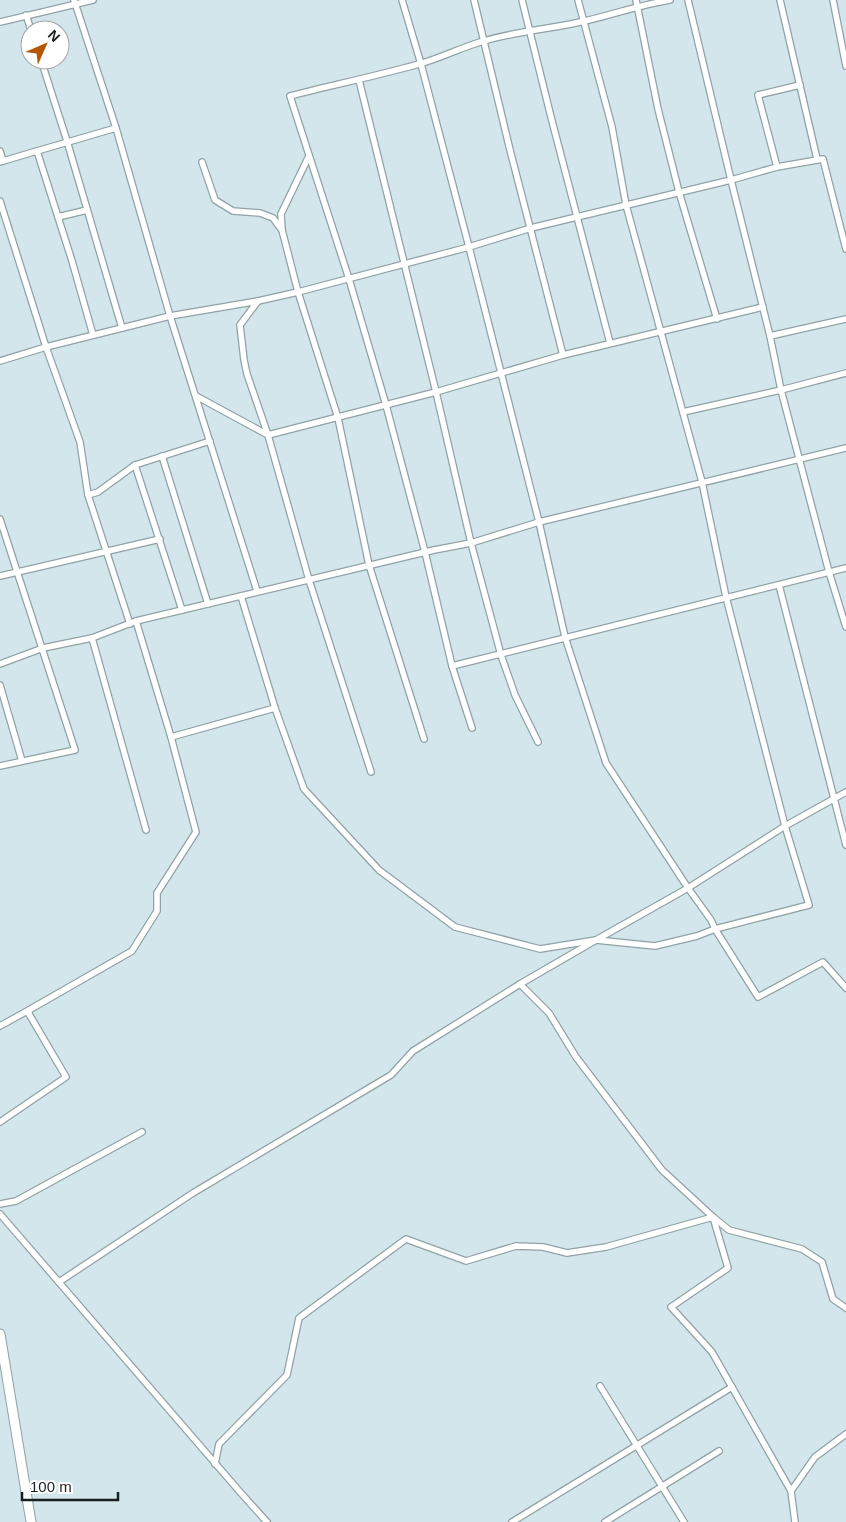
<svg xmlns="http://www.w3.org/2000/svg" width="846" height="1522" font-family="Helvetica,sans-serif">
  <rect width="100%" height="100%" fill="#d3e6eb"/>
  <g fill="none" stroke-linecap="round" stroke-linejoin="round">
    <defs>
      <g id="street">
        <path d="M74,0l42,128 54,188 87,275"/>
        <path d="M402,0l19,64 48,183 70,275 26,115 41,126 82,125 23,32 4,9 94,-24 -24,-79 -59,-229 -24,-115 -76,-277 -14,-78 -34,-127"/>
        <path d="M474,0l36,150 53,205"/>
        <path d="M522,0l30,121 58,222"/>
        <path d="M636,0l22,109 21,83 38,127"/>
        <path d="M780,0l37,159"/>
        <path d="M833,0l13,66"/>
        <path d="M26,15l5,15"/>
        <path d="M0,22l93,-22"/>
        <path d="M41,60l26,81 55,187"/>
        <path d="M359,80l77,312 35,151 30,112 14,40 23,47"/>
        <path d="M0,151l3,10 -3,1"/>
        <path d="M37,151l79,-23"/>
        <path d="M309,156l-28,58 1,16 16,62 40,126 31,147 55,174"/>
        <path d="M3,161l34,-10 35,110 21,74"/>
        <path d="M202,162l13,38 18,11 27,2 13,5 9,12"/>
        <path d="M777,167l-19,-72 42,-10"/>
        <path d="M0,201l46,146 34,95 8,53 42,129"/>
        <path d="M58,217l29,-7"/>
        <path d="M846,249l-23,-90 -46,8 -46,13 39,156 11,54 48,182 17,55"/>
        <path d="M258,301l-18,24 4,35 3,14 21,61 41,145 62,192"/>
        <path d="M770,336l76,-17"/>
        <path d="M0,361l46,-14 124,-31 88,-15 40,-9 171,-45 62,-19 200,-48 -43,-180"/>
        <path d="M196,396l72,39 168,-43 127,-37 200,-48"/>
        <path d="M683,412l98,-22 65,-17"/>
        <path d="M162,456l46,148"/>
        <path d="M88,495l10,-3 37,-27"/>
        <path d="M0,519l75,231 -75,16"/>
        <path d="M0,576l160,-37"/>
        <path d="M779,585l67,260"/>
        <path d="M241,596l34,112"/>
        <path d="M182,610l-47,-145 75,-24"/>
        <path d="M92,638l54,192"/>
        <path d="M0,664l43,-16 49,-10 44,-17 298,-71 37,-7 68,-21 307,-74"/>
        <path d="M452,666l394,-98"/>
        <path d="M0,685l22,76"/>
        <path d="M472,728l-20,-62 -27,-114 -39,-147 -37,-126 -59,-183c43,-11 86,-20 129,-32 22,-6 43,-17 65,-23 33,-10 67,-12 101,-20 29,-7 55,-16 85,-21"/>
        <path d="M171,737l104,-29 29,81 75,81 76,57 85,22 56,-9 92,-52 97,-62 61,-34"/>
        <path d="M520,984l29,29 27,44 86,113 51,47 15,51 -57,39 41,45 79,139"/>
        <path d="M0,1026l29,-16"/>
        <path d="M0,1122l66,-45 -37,-63v-4l103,-59 25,-40v-18l39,-61 -25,-95 -35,-116"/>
        <path d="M0,1204l16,-3 126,-69"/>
        <path d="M0,1214l240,278 27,30"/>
        <path d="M59,1282l134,-89 198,-118 22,-24 107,-67 76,-44 59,6 42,-10 18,-7 43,68 65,-35 23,26"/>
        <path d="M600,1386l84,136"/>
        <path d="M215,1464l4,-20 68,-69 12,-57 107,-79 60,22 50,-15 27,1 24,6 39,-6 107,-30 16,13 73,19 20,13 11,37 13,9"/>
        <path d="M512,1522l220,-135"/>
        <path d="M605,1522l114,-71"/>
        <path d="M795,1522l-4,-31 24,-34 31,-23"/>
      </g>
      <path id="primary" d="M0,1334l31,188"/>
    </defs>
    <!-- street casing -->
    <use href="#street" stroke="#90a2a6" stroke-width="8"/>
    <!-- primary casing -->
    <use href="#primary" stroke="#90a2a6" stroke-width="11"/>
    <!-- street -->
    <use href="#street" stroke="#fff" stroke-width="5.5"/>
    <!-- primary -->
    <use href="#primary" stroke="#fff" stroke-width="9"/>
  </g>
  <!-- north arrow -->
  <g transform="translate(45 45) rotate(45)"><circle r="24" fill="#ffffff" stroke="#a3a5a6"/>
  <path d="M0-4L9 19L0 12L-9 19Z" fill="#b45603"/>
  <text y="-8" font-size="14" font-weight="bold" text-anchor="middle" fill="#181f21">N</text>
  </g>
  <!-- scale -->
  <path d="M22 1492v8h96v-8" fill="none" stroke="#181f21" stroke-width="2.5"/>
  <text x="30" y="1492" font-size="15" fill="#181f21" stroke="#ffffff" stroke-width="4" paint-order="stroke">100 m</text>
</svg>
